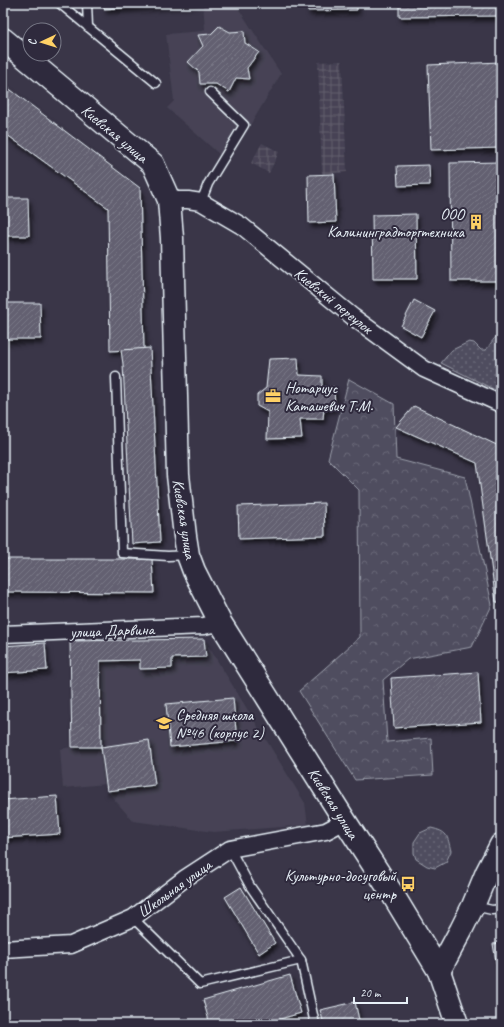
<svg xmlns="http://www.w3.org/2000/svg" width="504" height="1027" font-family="Caveat,sans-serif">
  <defs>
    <pattern id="industrial-grid" width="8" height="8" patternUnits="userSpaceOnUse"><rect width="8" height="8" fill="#464354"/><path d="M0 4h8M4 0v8" fill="none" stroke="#615f6d"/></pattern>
    <pattern id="grass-dots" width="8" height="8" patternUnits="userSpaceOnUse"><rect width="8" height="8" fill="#504e5f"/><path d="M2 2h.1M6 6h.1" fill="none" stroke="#696877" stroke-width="1.8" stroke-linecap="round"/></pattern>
    <pattern id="forest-crowns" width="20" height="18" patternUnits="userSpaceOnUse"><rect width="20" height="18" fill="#504e5f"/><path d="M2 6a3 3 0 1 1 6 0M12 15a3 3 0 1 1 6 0" fill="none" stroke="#696877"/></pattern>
    <pattern id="building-hatch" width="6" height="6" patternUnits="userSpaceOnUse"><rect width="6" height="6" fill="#636171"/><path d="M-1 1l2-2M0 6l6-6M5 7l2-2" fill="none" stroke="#797886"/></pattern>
    <filter id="shadow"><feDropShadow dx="2.5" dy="4.5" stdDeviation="2" flood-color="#0009"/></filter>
  </defs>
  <rect width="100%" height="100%" fill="#3a3648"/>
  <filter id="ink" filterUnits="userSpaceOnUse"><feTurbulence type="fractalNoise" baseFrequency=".025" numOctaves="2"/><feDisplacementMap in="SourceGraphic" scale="8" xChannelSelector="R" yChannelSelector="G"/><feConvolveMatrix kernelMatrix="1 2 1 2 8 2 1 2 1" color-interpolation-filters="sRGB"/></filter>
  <g filter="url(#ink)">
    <!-- built -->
    <g fill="#464354">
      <path d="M203,3h32l46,71 -53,88 -61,-54 7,-7 -8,-67 37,-3 2,-2z"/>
      <path d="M204,639l101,164 3,22 -94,7 -81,-11 -26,-30 -1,-7 -43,4 -3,-39 12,-2 -2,-106z"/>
    </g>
    <!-- industrial -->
    <g fill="url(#industrial-grid)">
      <path d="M342,61l5,111 -25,2 -4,-112z"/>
      <path d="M262,143l17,9 -10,21 -18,-10z"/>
    </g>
    <!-- grass -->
    <g fill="url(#grass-dots)" stroke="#9ca0ac">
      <path d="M501,334v59l-60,-30 11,-13 17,-8 5,1 7,7h5c5,-6 8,-14 15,-16z"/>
      <path d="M431,828c17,4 16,7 20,23l-5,11 -11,6 -8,-2 -11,-7 -2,-6v-11l6,-9z"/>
    </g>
    <!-- forest -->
    <path fill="url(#forest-crowns)" stroke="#9ca0ac" d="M349,379l45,25 2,55 69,18 27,128 -20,42 -64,12 -25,21 4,62 44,-4 2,37 -78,5 -56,-89 61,-54 -1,-147 -31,-31z"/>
    <!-- building -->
    <g fill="url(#building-hatch)" stroke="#e8f1f8" filter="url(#shadow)">
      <path d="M104,3h90l-90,6z"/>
      <path d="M307,3h50v7l-49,1z"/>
      <path d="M399,3h102v13l-102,1z"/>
      <path d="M219,26l11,6 14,-1 1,12 14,9 -12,16 2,11 -13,-1 -7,14 -13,-8h-16l-1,-12 -11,-10 15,-16 -5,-11 13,-1z"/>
      <path d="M501,62v86l-70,2 -3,-85z"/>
      <path d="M3,84l137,104 4,161 -34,2 -2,-143 -105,-76z"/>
      <path d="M501,162v119h-50l-1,-118z"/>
      <path d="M429,165l1,20 -32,1 -1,-20z"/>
      <path d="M334,174l2,48 -27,1 -1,-48z"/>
      <path d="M3,198h25l1,38h-26z"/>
      <path d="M416,214l1,65h-44l-1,-64z"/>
      <path d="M414,300l21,11 -14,26 -20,-11z"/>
      <path d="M3,303h37l1,36h-38z"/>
      <path d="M150,348l10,194 -28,2 -9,-180 -2,-14z"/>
      <path d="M298,358l1,17 23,1v11h12l1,20 -11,2 -1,10h-23l2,19 -35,1 1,-27 -11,-6v-11l9,-7 3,-29z"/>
      <path d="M414,406l87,41v155h-5l-19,-139 -81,-36z"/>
      <path d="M324,503l1,33 -86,3 -1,-33z"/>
      <path d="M3,559h149l2,34 -151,-1z"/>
      <path d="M204,639l2,18 -34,1v10l-32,1v-9l-40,1 1,86h-29l-2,-106z"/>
      <path d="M45,643l2,27 -44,3v-27z"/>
      <path d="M478,672l3,50 -87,6 -3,-50z"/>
      <path d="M233,698l4,43 -67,6 -4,-43z"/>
      <path d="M149,740l6,45 -48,6 -6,-44z"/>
      <path d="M57,796l3,38 -57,4v-38z"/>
      <path d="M241,887l34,56 -16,11 -34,-57z"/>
      <path d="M501,943v47l-8,-46z"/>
      <path d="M290,975l11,38 -38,11h-53l-7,-24z"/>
      <path d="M355,1002l5,22h-36l-4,-14z"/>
    </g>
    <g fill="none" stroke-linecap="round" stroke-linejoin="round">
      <defs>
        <g id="lane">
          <path d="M59,3l97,80"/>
          <path d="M87,3l1,24"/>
          <path d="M201,202l7,-18 36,-59 -34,-33"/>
          <path d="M116,377l6,176 46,3 20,-1"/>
          <path d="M230,849l20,37 51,74 14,64"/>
          <path d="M474,906l18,4 9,-1"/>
          <path d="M133,918l67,66 101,-24"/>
        </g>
        <g id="street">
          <path d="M169,200h19l13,2 41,24 111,91 71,52 77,35"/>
          <path d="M3,634l201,-8 16,-4"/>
          <path d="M3,949l68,-4 62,-27 51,-39 46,-30 96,-18 19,-10"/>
        </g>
        <path id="secondary" d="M439,971l22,-41 12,-24 14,-34 14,-27"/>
        <path id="primary" d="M3,39l150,125 16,36 3,38 6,237 7,61 3,19 6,16 26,51 125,199 48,74 46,76 18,53"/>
      </defs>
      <!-- lane casing -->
      <use href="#lane" stroke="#e8f1f8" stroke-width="11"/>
      <!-- street casing -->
      <use href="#street" stroke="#e8f1f8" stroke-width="19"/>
      <!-- secondary casing -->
      <use href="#secondary" stroke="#e8f1f8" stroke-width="25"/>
      <!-- primary casing -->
      <use href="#primary" stroke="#e8f1f8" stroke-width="25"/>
      <!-- lane -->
      <use href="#lane" stroke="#2f2a3d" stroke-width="8"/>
      <!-- street -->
      <use href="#street" stroke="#2f2a3d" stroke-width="16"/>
      <!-- secondary -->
      <use href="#secondary" stroke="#2f2a3d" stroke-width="22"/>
      <!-- primary -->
      <use href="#primary" stroke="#2f2a3d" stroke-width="22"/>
    </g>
  </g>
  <!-- icons -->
  <defs>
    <symbol id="building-bare" viewBox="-9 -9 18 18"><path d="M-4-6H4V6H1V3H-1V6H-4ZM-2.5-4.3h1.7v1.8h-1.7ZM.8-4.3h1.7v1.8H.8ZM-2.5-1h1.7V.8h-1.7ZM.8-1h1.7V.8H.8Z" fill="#ffd166" stroke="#2f2a3d" stroke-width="2.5" paint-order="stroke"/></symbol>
    <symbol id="office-bare" viewBox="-9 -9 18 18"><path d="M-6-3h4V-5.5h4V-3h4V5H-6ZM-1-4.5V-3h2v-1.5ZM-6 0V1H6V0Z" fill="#ffd166" stroke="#2f2a3d" stroke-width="2.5" paint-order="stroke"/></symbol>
    <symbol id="school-bare" viewBox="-9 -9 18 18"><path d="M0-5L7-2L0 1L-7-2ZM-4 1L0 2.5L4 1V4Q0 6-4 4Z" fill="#ffd166" stroke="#2f2a3d" stroke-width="2.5" paint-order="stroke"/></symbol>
    <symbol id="bus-bare" viewBox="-9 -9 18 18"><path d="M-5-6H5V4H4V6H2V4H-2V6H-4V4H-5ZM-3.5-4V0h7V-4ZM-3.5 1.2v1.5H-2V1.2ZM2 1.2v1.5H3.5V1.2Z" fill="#ffd166" stroke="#2f2a3d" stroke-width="2.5" paint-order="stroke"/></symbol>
  </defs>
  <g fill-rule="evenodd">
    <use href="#building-bare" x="465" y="211" width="22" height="22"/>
    <use href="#office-bare" x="262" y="385" width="22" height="22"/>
    <use href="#school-bare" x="153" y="712" width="22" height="22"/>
    <use href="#bus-bare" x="397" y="873" width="22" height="22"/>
  </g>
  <g text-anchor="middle" stroke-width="4" stroke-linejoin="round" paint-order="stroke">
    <!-- street labels -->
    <g font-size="16" fill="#e8f1f8" stroke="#2f2a3d">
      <text transform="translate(115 133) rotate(40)" y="6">Киевская улица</text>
      <text transform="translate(334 300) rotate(39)" y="6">Киевский переулок</text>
      <text transform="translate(185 519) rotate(81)" y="6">Киевская улица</text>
      <text transform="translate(112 630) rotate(-2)" y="6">улица Дарвина</text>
      <text transform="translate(334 803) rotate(58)" y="6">Киевская улица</text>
      <text transform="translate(174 888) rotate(-36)" y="6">Школьная улица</text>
    </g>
    <!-- poi labels -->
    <g font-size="16" fill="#e8f1f8" stroke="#2f2a3d" text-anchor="end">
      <text x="464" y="219">ООО<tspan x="464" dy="18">Калининградторгтехника</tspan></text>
      <text x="285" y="393" text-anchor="start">Нотариус<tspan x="285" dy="18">Каташевич Т.М.</tspan></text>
      <text x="176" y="720" text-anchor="start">Средняя школа<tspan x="176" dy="18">№46 (корпус 2)</tspan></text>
      <text x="396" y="881">Культурно-досуговый<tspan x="396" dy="18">центр</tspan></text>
    </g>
  </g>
  <!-- margin -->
  <rect width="504" height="1027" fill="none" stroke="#2f2a3d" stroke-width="16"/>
  <rect x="8" y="8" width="488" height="1011" fill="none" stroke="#e8f1f8" stroke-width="1.5" filter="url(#ink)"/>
  <!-- north arrow -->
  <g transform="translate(42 42) rotate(266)"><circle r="19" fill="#2f2a3d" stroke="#797a88"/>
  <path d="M0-3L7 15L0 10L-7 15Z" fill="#ffd166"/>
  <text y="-6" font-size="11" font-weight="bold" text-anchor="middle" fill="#e8f1f8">С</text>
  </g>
  <!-- scale -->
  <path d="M354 997v6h53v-6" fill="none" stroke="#e8f1f8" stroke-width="2"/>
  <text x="360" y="997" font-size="12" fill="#e8f1f8" stroke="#2f2a3d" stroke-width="3" paint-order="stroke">20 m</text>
</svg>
